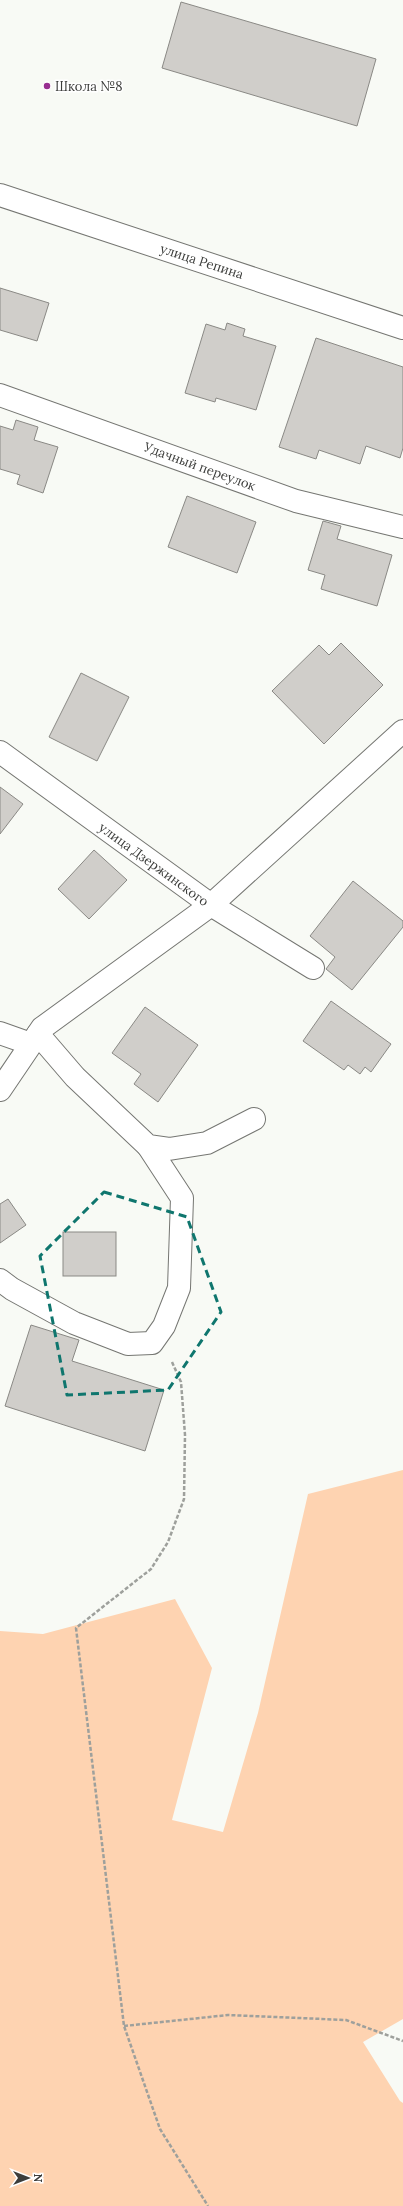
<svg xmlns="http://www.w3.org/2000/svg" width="403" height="2206" font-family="Lora,serif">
  <rect width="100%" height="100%" fill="#f8faf5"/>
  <!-- green -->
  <path fill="#fed3b1" d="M403,1470v549l-40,23 37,59 3,2v103h-403v-575l43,3 132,-35 37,69 -40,152 51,12 35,-119 50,-219z"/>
  <!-- building -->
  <g fill="#d0ceca" stroke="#8a8985">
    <path d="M181,2l195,57 -19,67 -195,-58z"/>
    <path d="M0,288l49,15 -12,38 -37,-11z"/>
    <path d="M227,323l18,6 -2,7 33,10 -20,64 -40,-12 -1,4 -30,-9 21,-69 19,6z"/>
    <path d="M316,338l87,29v81l-3,10 -34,-12 -6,18 -41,-14 -3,9 -37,-12z"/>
    <path d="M16,420l22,7 -4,13 24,7 -15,46 -26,-9 3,-9 -20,-6v-43l13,4z"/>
    <path d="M187,496l69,26 -19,51 -69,-26z"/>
    <path d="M323,521l18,5 -4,13 55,16 -15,51 -56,-17 4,-14 -17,-5z"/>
    <path d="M341,643l42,42 -59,59 -52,-53 47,-46 10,10z"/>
    <path d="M81,673l48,24 -32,64 -48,-24z"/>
    <path d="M0,787l23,17 -23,30z"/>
    <path d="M94,850l33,30 -38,39 -31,-30z"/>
    <path d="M353,881l50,40v6l-51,63 -26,-21 9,-12 -25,-21z"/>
    <path d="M331,1001l60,43 -20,28 -6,-5 -5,7 -12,-9 -4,5 -41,-29z"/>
    <path d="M145,1007l53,38 -40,57 -24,-18 7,-10 -29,-21z"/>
    <path d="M8,1199l18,26 -26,18v-39z"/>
    <rect x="63" y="1232" width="53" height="44"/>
    <path d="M31,1325l48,15 -7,21 92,29 -19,61 -140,-45z"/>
  </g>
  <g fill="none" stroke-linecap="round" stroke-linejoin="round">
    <defs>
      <g id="minor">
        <path d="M0,195l403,133"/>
        <path d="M0,395l296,106 107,26"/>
        <path d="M0,752l211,153 102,63"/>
        <path d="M0,1033l31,11"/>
        <path d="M38,1034l37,43 73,69 21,3 38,-6 47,-24"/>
        <path d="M0,1090l42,-62 169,-123 192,-174"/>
        <path d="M0,1280l12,9 62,34 54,21 24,-1 12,-17 15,-38 3,-90 -34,-52"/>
      </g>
    </defs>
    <!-- minor casing -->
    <use href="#minor" stroke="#757672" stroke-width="24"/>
    <!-- path -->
    <g stroke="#9ea09c" stroke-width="2.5" stroke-dasharray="4 2" stroke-linecap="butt">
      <path d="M172,1362l9,20 4,53 -1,64 -16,43 -17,27 -75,59 48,398 36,103 48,77"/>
      <path d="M124,2026l104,-11 118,5 57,21"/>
    </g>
    <!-- minor -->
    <use href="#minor" stroke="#fff" stroke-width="22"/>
  </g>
  <!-- marked area -->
  <path fill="none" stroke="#0f766e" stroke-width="3" stroke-dasharray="8 5" stroke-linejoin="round" d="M104,1192l83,25 34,95 -53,78 -101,5 -27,-139z"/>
  <!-- markers -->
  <circle fill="#982e90" stroke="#fff" stroke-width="1.5" cx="47" cy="86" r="4"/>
  <g text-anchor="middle" stroke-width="3" stroke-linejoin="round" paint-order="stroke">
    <!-- poi labels -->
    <g font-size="13" fill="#3c3d3b" stroke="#fff" text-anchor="start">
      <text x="55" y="91">Школа №8</text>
    </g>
    <!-- street labels -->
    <g font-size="13" fill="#3c3d3b" stroke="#fff">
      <text transform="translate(202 261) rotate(18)" y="5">улица Репина</text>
      <text transform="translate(200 466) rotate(20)" y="5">Удачный переулок</text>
      <text transform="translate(154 864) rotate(36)" y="5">улица Дзержинского</text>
    </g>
  </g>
  <!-- north arrow -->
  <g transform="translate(28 2178) rotate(90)" stroke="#ffffff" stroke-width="3" paint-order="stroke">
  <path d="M0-3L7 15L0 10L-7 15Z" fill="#3c3d3b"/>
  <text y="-6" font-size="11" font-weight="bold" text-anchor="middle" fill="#3c3d3b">N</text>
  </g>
</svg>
